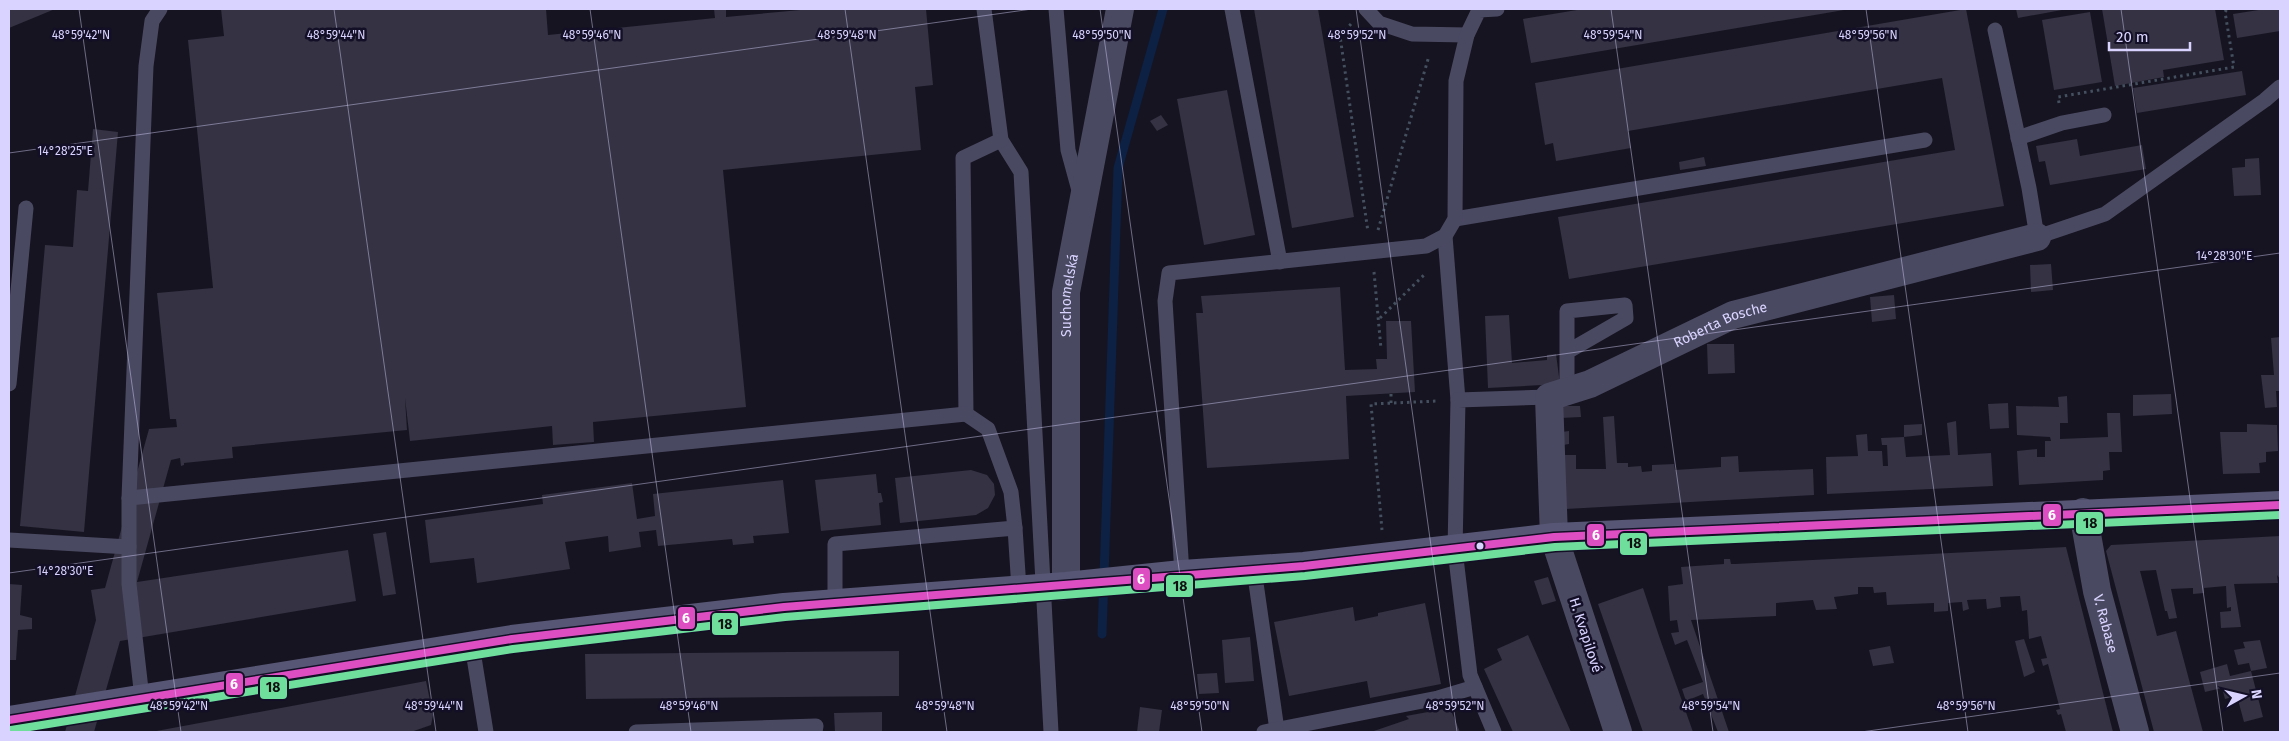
<svg xmlns="http://www.w3.org/2000/svg" width="2289" height="741" font-family="'Fira Sans',sans-serif">
  <rect width="100%" height="100%" fill="#161421"/>
  <g fill="none" stroke-linecap="round" stroke-linejoin="round">
    <!-- stream -->
    <path stroke="#0d2144" stroke-width="9" d="M1102,634l16,-466 45,-159"/>
  </g>
  <!-- building -->
  <g fill="#343243">
    <path d="M9,9h46l-46,19z"/>
    <path d="M221,9h325l2,26 167,-17 -1,-9h12v8l85,-8h115l7,76 -18,2 6,63 -198,20 23,237 -153,15 1,20 -41,3 -1,-19 -142,15 -5,-43 2,32 -175,17 1,11 -49,5v2l-3,1 -1,-8 -9,2 -34,122 211,-32 8,51 -236,40 -26,91h-29l31,-112 -5,-30 14,-2 44,-159 28,-2 -1,-8h-6l-13,-126 56,-5 -25,-248 36,-4z"/>
    <path d="M1254,9h64l36,208 -62,11z"/>
    <path d="M1583,9h261v1l-313,53 -8,-44z"/>
    <path d="M1966,9l38,197 -435,73 -11,-62 397,-67 -13,-72 -314,53 3,17 -75,13 -3,-18 -8,2 -10,-62z"/>
    <path d="M2016,9h46v1l-44,8z"/>
    <path d="M2102,9h113l9,51 -61,10 1,7 -49,9z"/>
    <path d="M2265,9h15v22l-43,7 -4,-24z"/>
    <path d="M2090,12l12,70 -48,8 -12,-70z"/>
    <path d="M2242,71l4,24 -109,18 -4,-25z"/>
    <path d="M1227,90l28,145 -51,10 -27,-146z"/>
    <path d="M1161,115l7,10 -11,6 -7,-10z"/>
    <path d="M93,129l25,3 -34,400 -64,-6 25,-281 28,2 4,-57 11,1z"/>
    <path d="M2077,139l3,17 62,-11 4,24 -96,16 -5,-24 -6,1 -3,-16z"/>
    <path d="M1704,157l2,9 -26,4 -1,-8z"/>
    <path d="M2259,158l2,37 -27,1 -2,-28 13,-1v-8z"/>
    <path d="M2051,264l2,26 -22,2 -1,-27z"/>
    <path d="M1340,287l5,83 32,-1 -1,-10h11l-1,-38h25l4,71 -69,4 3,63 -142,9 -11,-155h7l-2,-17z"/>
    <path d="M1894,295l2,24 -24,3 -2,-25z"/>
    <path d="M1509,315l3,48 35,-3v-5l9,-1 4,30 -72,4 -3,-72z"/>
    <path d="M2280,337v54h-4l1,16 -12,1 -4,-33h13l-3,-37z"/>
    <path d="M1707,344h27l1,29 -27,1z"/>
    <path d="M2171,394l1,20 -39,2v-21z"/>
    <path d="M2067,396l1,27h-8v16l48,-2 -1,-24h13l2,39h-13l1,18 -7,1v9l-84,5 -2,-34 20,-2v8h8v-16h6l-1,-4 -33,-2 -1,-29 43,1 -1,-10z"/>
    <path d="M2008,403l1,25 -19,1 -2,-25z"/>
    <path d="M1561,406h19l1,11 -20,1z"/>
    <path d="M1614,416l3,47h11v4l13,-1 1,6 10,-1v-6l22,-1 1,6 46,-3v-10l17,-1 1,16 74,-3 1,26 -248,14 -3,-54h13v14h30l-3,-52z"/>
    <path d="M1956,421l2,34 33,-2 2,33 -166,8 -1,-37 32,-1 -2,-21 11,-1 1,17h14l1,15h5l-1,-21h-5l-1,-7 23,-1v-12l18,-1v11l-18,2 2,20 44,-2 -3,-32z"/>
    <path d="M2247,424l30,1 1,26 -12,1v10l-7,1 1,10 -37,1 -3,-42h27z"/>
    <path d="M1569,431v13l-6,1 -1,-13z"/>
    <path d="M971,470l16,5 7,9 1,11 -7,13 -12,7 -76,8 -5,-45z"/>
    <path d="M876,474l2,19h3l2,9 -4,1 2,22 -60,6 -6,-51z"/>
    <path d="M783,480l6,53 -36,3 1,7 -21,2 -1,-6 -74,7 -2,-16 -17,2 2,15 -32,5 -1,-16 -43,6 5,27 -93,14 -3,-25 -44,5 -5,-43 118,-16 -1,-9 90,-12 5,36 18,-3 -2,-22z"/>
    <path d="M386,532l10,62 -13,2 -10,-62z"/>
    <path d="M2280,536v43l-3,-4 1,8 -44,1 7,43 -20,1 -1,-16 11,-1v-4l-4,1 -1,-22 -22,2v5l-11,1v-6l-22,1 6,29 -8,1 -2,-8h-2l-9,-41 -16,1 17,65 19,-5 27,101h-49l-48,-181 5,-6z"/>
    <path d="M2066,547l47,185h-47l-5,-18 -3,1 -2,-5 4,-1 -12,-45 -5,2 -2,-7 6,-1 -6,-22 -12,3 -2,-29 -5,1 -2,-15 -20,1 1,10 -14,2 -1,-10 -19,1 2,9 -6,2 -1,-9 -14,1v8l-14,1v-9l-47,2 -1,-13 -12,1 -1,-6h-15v7l-24,3 3,12 -21,1 -3,-10 -37,3v13l-85,4 38,112h-11l-15,-38 -17,7 -4,-12 21,-7 -16,-42 -12,5 -4,-12 8,-1 -2,-12 -7,1 -2,-35 15,-2 -2,-17 43,-3v-5h6l1,5h4z"/>
    <path d="M1548,577l8,24 -14,4 -8,-24z"/>
    <path d="M9,584l13,1 -2,30 12,3v11l-14,1 -2,30h-7z"/>
    <path d="M1643,588l16,48 34,96h-50l-45,-128z"/>
    <path d="M1425,603l16,81 -71,14 -3,-17 -78,15 -15,-74 79,-15 2,14 23,-5v-3z"/>
    <path d="M1528,635l43,97h-58l-29,-63 18,-9 -5,-11z"/>
    <path d="M1250,637l4,44 -29,2 -3,-43z"/>
    <path d="M2024,639l11,33 -11,5 -9,-36z"/>
    <path d="M2260,640l7,28 -16,3 -2,-8 -11,2 -4,-15 11,-2 -2,-6z"/>
    <path d="M1890,646l4,17 -21,3 -4,-16z"/>
    <path d="M899,651v45l-313,3 -1,-45z"/>
    <path d="M2227,664l3,12 21,-5 12,46 -19,5 -7,-26 -12,3 -3,-11 -17,4 -5,-20z"/>
    <path d="M1217,673l2,20 -20,1 -2,-20z"/>
    <path d="M426,681l7,34 -2,10 -20,7h-260z"/>
    <path d="M1140,707l22,3 -3,22h-22z"/>
    <path d="M1450,708l10,24h-89l38,-13 -3,-3z"/>
    <path d="M882,712v20h-47l-1,-19z"/>
  </g>
  <g fill="none" stroke-linecap="round" stroke-linejoin="round">
    <!-- path -->
    <g stroke="#44505f" stroke-width="3" stroke-dasharray="2.5 4" stroke-linecap="butt">
      <path d="M1351,24l-11,12 28,196"/>
      <path d="M2059,103l-1,-6 176,-30 -9,-55 2,-3"/>
      <path d="M1378,230l51,-174"/>
      <path d="M1374,272l7,77"/>
      <path d="M1380,318l46,-45"/>
      <path d="M1391,403v-10"/>
      <path d="M1382,530l-11,-126 67,-3"/>
    </g>
    <!-- lane -->
    <g stroke="#4a4962" stroke-width="15">
      <path d="M984,9l17,131 20,32 30,560"/>
      <path d="M1056,9l12,141 12,44"/>
      <path d="M1232,9l48,253"/>
      <path d="M1366,9l13,14 33,11 55,1"/>
      <path d="M1995,30l34,158 8,49 68,-23 160,-114 15,-13"/>
      <path d="M2018,138l44,-15 42,-8"/>
      <path d="M1001,140l-38,18 3,256 22,15 23,63 4,36"/>
      <path d="M1455,219l470,-79"/>
      <path d="M1445,236l13,164"/>
      <path d="M9,384l17,-176"/>
      <path d="M1567,391v-80l58,-6 1,13 -59,34"/>
      <path d="M129,498l837,-84"/>
      <path d="M9,540l120,7"/>
      <path d="M1254,569l23,161"/>
      <path d="M1182,574l-17,-273 4,-28 257,-27 19,-10 10,-17 1,-138 11,-46 12,-25 18,-1"/>
      <path d="M835,603v-59l180,-16 4,61"/>
      <path d="M472,645l14,87"/>
      <path d="M142,698l-13,-114v-86l17,-432 6,-45 8,-12"/>
      <path d="M636,732l180,-6 -1,6"/>
      <path d="M1264,732l174,-34 37,-11"/>
      <path d="M1494,732l-24,-57 -15,-125 3,-150 91,-3"/>
    </g>
    <!-- street -->
    <g stroke="#4a4962" stroke-width="28">
      <path id="s1" d="M2083,512l14,79 38,141"/>
      <path id="s2" d="M1066,586v-294l54,-283"/>
      <path id="s3" d="M1618,732l-64,-195 -5,-140 41,-13 143,-69 304,-78"/>
    </g>
    <!-- secondary -->
    <path stroke="#575674" stroke-width="28" d="M9,720l503,-81 272,-32 282,-21 116,-12 122,-8 250,-29 726,-32"/>
    <defs>
      <path id="bus-1" d="M9,720l503,-81 272,-32 520,-41 250,-29 726,-32"/>
      <path id="bus-2" d="M11,730l502,-81 272,-32 520,-41 250,-29 725,-32"/>
    </defs>
    <!-- bus-1 casing -->
    <use href="#bus-1" stroke="#130f26" stroke-width="11"/>
    <!-- bus-2 casing -->
    <use href="#bus-2" stroke="#130f26" stroke-width="11"/>
    <!-- bus-1 -->
    <use href="#bus-1" stroke="#dd4ec2" stroke-width="8"/>
    <!-- bus-2 -->
    <use href="#bus-2" stroke="#6fde9d" stroke-width="8"/>
  </g>
  <!-- ticks -->
  <path fill="none" stroke="#d9d4ff" stroke-width="1" stroke-opacity="0.45" d="M79,9l102,723M334,9l102,723M590,9l101,723M845,9l102,723M1100,9l102,723M1356,9l101,723M1611,9l102,723M1866,9l102,723M2121,9l102,723M9,153l1023,-144M9,573l2271,-320M1861,732l419,-59"/>
  <!-- markers -->
  <circle fill="#d9d4ff" stroke="#130f26" stroke-width="2" cx="1480" cy="546" r="4.5"/>
  <g text-anchor="middle" stroke-width="5" stroke-linejoin="round" paint-order="stroke">
    <!-- street labels -->
    <g font-size="14" fill="#d9d4ff" stroke="#130f26">
      <text dy="5" stroke="none"><textPath href="#s2" startOffset="291">Suchomelská</textPath></text>
      <text dy="5" stroke="none"><textPath href="#s3" startOffset="532">Roberta Bosche</textPath></text>
      <text dy="5" stroke="none"><textPath href="#s1" startOffset="114">V. Rabase</textPath></text>
      <text transform="translate(1586 635) rotate(72)" y="5">H. Kvapilové</text>
    </g>
  </g>
  <g font-size="12" text-anchor="middle" fill="#d9d4ff" stroke="#130f26" stroke-width="5" stroke-linejoin="round" paint-order="stroke">
    <text x="81" y="39">48°59'42"N</text>
    <text x="336" y="39">48°59'44"N</text>
    <text x="592" y="39">48°59'46"N</text>
    <text x="847" y="39">48°59'48"N</text>
    <text x="1102" y="39">48°59'50"N</text>
    <text x="1357" y="39">48°59'52"N</text>
    <text x="1613" y="39">48°59'54"N</text>
    <text x="1868" y="39">48°59'56"N</text>
    <text x="65" y="155">14°28'25"E</text>
    <text x="2224" y="260">14°28'30"E</text>
    <text x="65" y="575">14°28'30"E</text>
    <text x="179" y="710">48°59'42"N</text>
    <text x="434" y="710">48°59'44"N</text>
    <text x="689" y="710">48°59'46"N</text>
    <text x="945" y="710">48°59'48"N</text>
    <text x="1200" y="710">48°59'50"N</text>
    <text x="1455" y="710">48°59'52"N</text>
    <text x="1711" y="710">48°59'54"N</text>
    <text x="1966" y="710">48°59'56"N</text>
  </g>
  <g stroke="#130f26" stroke-width="2">
    <rect x="2042" y="503" width="20" height="24" rx="5" fill="#dd4ec2"/>
    <rect x="2075" y="511" width="29" height="24" rx="5" fill="#6fde9d"/>
    <rect x="1586" y="523" width="19" height="24" rx="5" fill="#dd4ec2"/>
    <rect x="1619" y="532" width="29" height="24" rx="5" fill="#6fde9d"/>
    <rect x="1132" y="567" width="19" height="24" rx="5" fill="#dd4ec2"/>
    <rect x="1165" y="574" width="29" height="24" rx="5" fill="#6fde9d"/>
    <rect x="677" y="606" width="19" height="24" rx="5" fill="#dd4ec2"/>
    <rect x="711" y="612" width="28" height="24" rx="5" fill="#6fde9d"/>
    <rect x="225" y="672" width="19" height="24" rx="5" fill="#dd4ec2"/>
    <rect x="259" y="676" width="29" height="24" rx="5" fill="#6fde9d"/>
  </g>
  <g font-size="14" text-anchor="middle" font-weight="bold" fill="#fff">
    <text x="2052" y="520">6</text>
    <text x="1596" y="540">6</text>
    <text x="1141" y="584">6</text>
    <text x="686" y="623">6</text>
    <text x="234" y="689">6</text>
  </g>
  <g font-size="14" text-anchor="middle" font-weight="bold" fill="#111">
    <text x="2090" y="528">18</text>
    <text x="1634" y="548">18</text>
    <text x="1180" y="591">18</text>
    <text x="725" y="629">18</text>
    <text x="273" y="692">18</text>
  </g>
  <!-- border -->
  <rect width="2289" height="741" fill="none" stroke="#d9d4ff" stroke-width="20"/>
  <!-- north arrow -->
  <g transform="translate(2244 696) rotate(82)" stroke="#130f26" stroke-width="4" paint-order="stroke">
  <path d="M0-4L9 19L0 12L-9 19Z" fill="#d9d4ff"/>
  <text y="-8" font-size="14" font-weight="bold" text-anchor="middle" fill="#d9d4ff">N</text>
  </g>
  <!-- scale -->
  <path d="M2109 42v8h81v-8" fill="none" stroke="#d9d4ff" stroke-width="2.5"/>
  <text x="2116" y="42" font-size="15" fill="#d9d4ff" stroke="#130f26" stroke-width="4" paint-order="stroke">20 m</text>
</svg>
